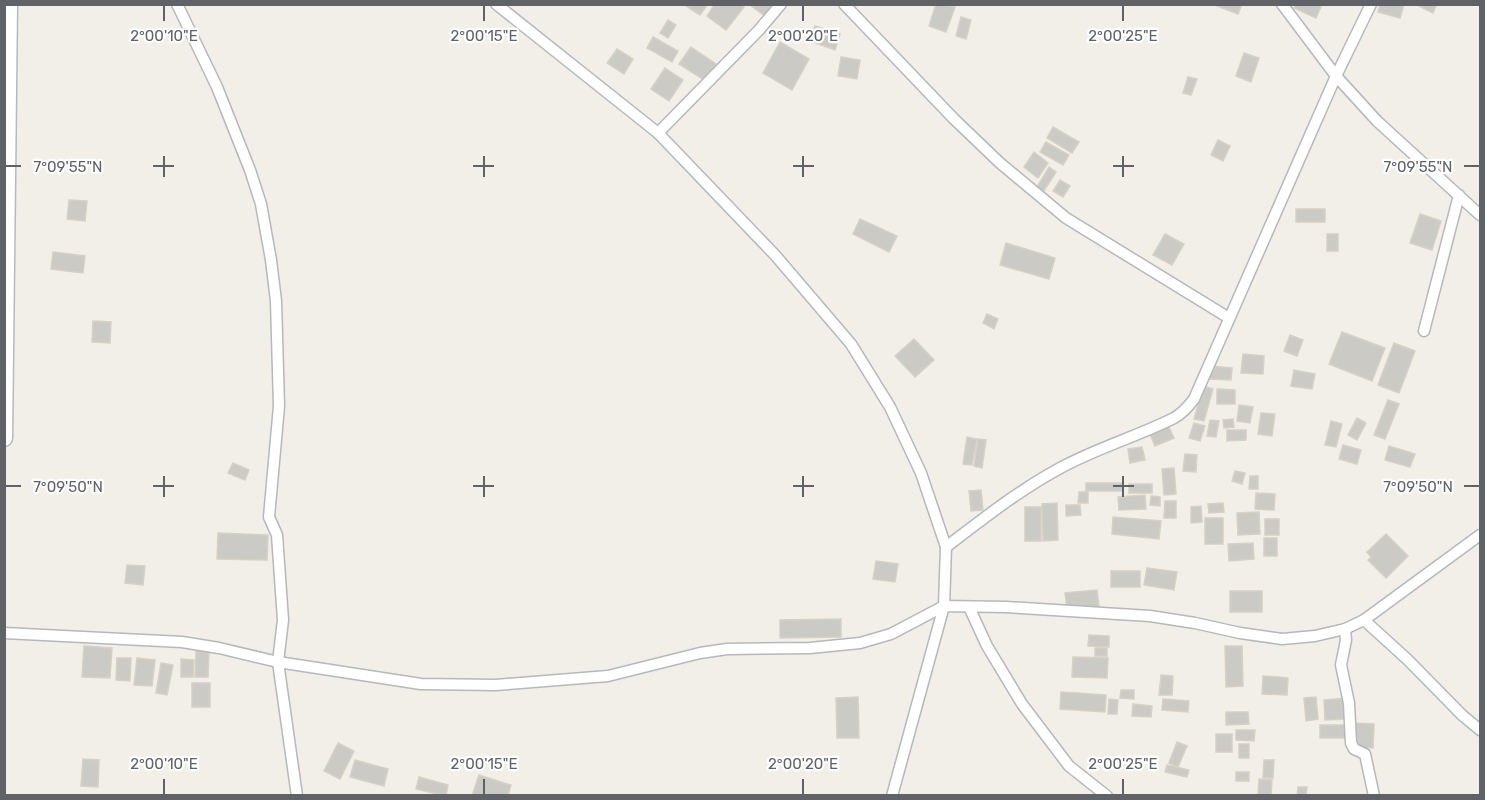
<svg xmlns="http://www.w3.org/2000/svg" width="1485" height="800" font-family="Rubik,sans-serif">
  <rect width="100%" height="100%" fill="#f1efe8"/>
  <!-- building -->
  <g fill="#cccac5" stroke="#d6d1c6" stroke-width="1.5">
    <path d="M687,4h21l-8,11 -14,-9z"/>
    <path d="M715,4h26l3,3 -18,23 -19,-14z"/>
    <path d="M749,4h26l-9,13z"/>
    <path d="M936,4l19,3 -9,25 -17,-6z"/>
    <path d="M1212,4h30l-4,10z"/>
    <path d="M1296,4h26l-6,14 -22,-10z"/>
    <path d="M1380,4h24l-4,14 -22,-6z"/>
    <path d="M1415,4h22l-4,9z"/>
    <path d="M961,17l10,3 -5,19 -10,-3z"/>
    <path d="M668,20l8,5 -8,13 -8,-5z"/>
    <path d="M815,26l25,8 -5,16 -25,-9z"/>
    <path d="M653,37l25,14 -6,11 -25,-14z"/>
    <path d="M780,42l29,17 -17,31 -29,-17z"/>
    <path d="M691,47l25,17 -12,16 -25,-16z"/>
    <path d="M617,49l16,10 -9,15 -17,-11z"/>
    <path d="M1244,53l15,5 -8,24 -15,-6z"/>
    <path d="M841,57l19,3 -3,19 -19,-3z"/>
    <path d="M665,68l18,12 -14,21 -18,-12z"/>
    <path d="M1188,77l9,2 -6,16 -8,-2z"/>
    <path d="M1053,127l26,15 -7,11 -25,-15z"/>
    <path d="M1218,140l12,6 -7,15 -12,-6z"/>
    <path d="M1046,142l23,13 -6,10 -23,-13z"/>
    <path d="M1034,152l14,11 -10,15 -14,-11z"/>
    <path d="M1049,167l7,5 -12,19 -7,-4z"/>
    <path d="M1060,180l10,6 -7,11 -10,-6z"/>
    <path d="M69,200l18,1 -2,20 -18,-2z"/>
    <rect x="1296" y="209" width="29" height="13"/>
    <path d="M1420,214l21,7 -9,29 -22,-7z"/>
    <path d="M860,219l37,17 -8,16 -36,-18z"/>
    <path d="M1165,234l19,10 -12,21 -19,-10z"/>
    <rect x="1327" y="234" width="11" height="17"/>
    <path d="M1006,243l49,15 -6,21 -49,-14z"/>
    <path d="M53,252l32,4 -2,17 -32,-4z"/>
    <path d="M987,314l11,5 -4,10 -11,-6z"/>
    <path d="M93,321l18,1 -1,21 -18,-1z"/>
    <path d="M1342,332l43,16 -13,33 -43,-17z"/>
    <path d="M1290,335l13,5 -6,16 -13,-5z"/>
    <path d="M914,339l20,21 -19,17 -20,-21z"/>
    <path d="M1394,343l21,8 -16,42 -21,-8z"/>
    <path d="M1243,354l21,2 -1,18 -22,-1z"/>
    <path d="M1210,366l22,2 -1,12 -22,-1z"/>
    <path d="M1294,370l21,4 -3,15 -21,-3z"/>
    <path d="M1203,386l10,3 -9,32 -10,-2z"/>
    <path d="M1217,389l18,1v14h-18z"/>
    <path d="M1388,400l11,4 -14,35 -11,-4z"/>
    <path d="M1239,405l14,2 -3,16 -13,-2z"/>
    <path d="M1261,413l14,1 -3,22 -14,-2z"/>
    <path d="M1357,418l9,5 -9,17 -9,-5z"/>
    <path d="M1233,419l1,8 -10,1 -1,-8z"/>
    <path d="M1210,420l9,1 -3,16 -9,-1z"/>
    <path d="M1331,421l11,3 -6,23 -11,-2z"/>
    <path d="M1194,423l11,3 -5,15 -11,-3z"/>
    <path d="M1168,425l6,13 -19,8 -6,-14z"/>
    <path d="M1227,430h19v10l-19,1z"/>
    <path d="M967,437l10,2 -5,26 -9,-1z"/>
    <path d="M978,439l8,1 -4,28 -8,-2z"/>
    <path d="M1343,445l18,5 -4,14 -18,-5z"/>
    <path d="M1389,446l26,8 -5,13 -25,-7z"/>
    <path d="M1142,447l3,13 -15,3 -2,-14z"/>
    <path d="M1185,454l12,1 -1,17 -13,-1z"/>
    <path d="M233,463l16,7 -4,10 -17,-7z"/>
    <path d="M1174,468l2,26 -12,1 -2,-26z"/>
    <path d="M1235,471l10,2 -3,11 -10,-3z"/>
    <path d="M1250,476h8v13h-9z"/>
    <rect x="1086" y="483" width="36" height="8"/>
    <rect x="1129" y="484" width="23" height="9"/>
    <path d="M981,490l2,20 -12,1 -2,-20z"/>
    <path d="M1079,492h9v11h-10z"/>
    <path d="M1256,493l19,1 -1,16 -19,-1z"/>
    <path d="M1145,495l1,14 -27,1 -1,-13z"/>
    <path d="M1151,496l9,1v9l-10,-1z"/>
    <path d="M1165,501h11v17h-12z"/>
    <path d="M1057,503l1,37 -15,1 -1,-37z"/>
    <path d="M1223,503l1,9 -15,1 -1,-9z"/>
    <path d="M1066,505h14l1,10 -15,1z"/>
    <path d="M1201,506l1,16 -11,1v-16z"/>
    <rect x="1025" y="507" width="16" height="34"/>
    <path d="M1259,512l1,22 -22,1 -1,-22z"/>
    <path d="M1113,517l48,4 -2,18 -47,-5z"/>
    <rect x="1205" y="518" width="18" height="26"/>
    <rect x="1265" y="519" width="14" height="16"/>
    <path d="M218,533l50,2 -1,25 -50,-1z"/>
    <path d="M1386,534l22,22 -22,22 -18,-18 3,-3 -4,-5z"/>
    <rect x="1264" y="538" width="13" height="18"/>
    <path d="M1253,543l1,16 -25,2 -1,-17z"/>
    <path d="M876,561l22,3 -3,18 -22,-3z"/>
    <path d="M127,565l18,1 -2,19 -18,-2z"/>
    <path d="M1147,568l30,4 -3,18 -30,-5z"/>
    <rect x="1111" y="571" width="29" height="16"/>
    <path d="M1097,590l2,17 -32,3 -2,-17z"/>
    <rect x="1230" y="591" width="32" height="21"/>
    <path d="M841,619v18l-61,1v-18z"/>
    <path d="M1089,635l20,1v11l-21,-1z"/>
    <path d="M84,646l28,2 -2,30 -28,-1z"/>
    <path d="M1225,646h17l1,40 -17,1z"/>
    <rect x="1095" y="648" width="12" height="8"/>
    <path d="M196,651h13l-1,26h-13z"/>
    <path d="M1073,657l35,1 -1,20 -35,-1z"/>
    <path d="M117,658h14l-1,23 -14,-1z"/>
    <path d="M137,658l18,2 -3,26 -18,-1z"/>
    <path d="M181,659l13,1 -1,17h-12z"/>
    <path d="M161,663l12,2 -6,30 -11,-2z"/>
    <path d="M1161,675l12,1 -1,19h-13z"/>
    <path d="M1263,676l25,2 -1,17 -25,-1z"/>
    <rect x="192" y="683" width="18" height="24"/>
    <path d="M1121,690h13v9l-14,-1z"/>
    <path d="M1061,692l45,3 -1,17 -45,-3z"/>
    <path d="M858,697l1,41h-22l-1,-40z"/>
    <path d="M1316,697l2,22 -12,2 -2,-23z"/>
    <path d="M1347,698l1,21 -23,1 -1,-20z"/>
    <path d="M1109,699l9,1 -1,14h-9z"/>
    <path d="M1163,699l26,2 -1,11 -26,-2z"/>
    <path d="M1133,704l19,2 -1,11 -19,-1z"/>
    <path d="M1226,712h22l1,12 -23,1z"/>
    <path d="M1354,723l20,1 -1,24 -20,-1z"/>
    <rect x="1320" y="725" width="28" height="13"/>
    <path d="M1236,730h19l-1,11 -18,-1z"/>
    <rect x="1216" y="734" width="16" height="18"/>
    <path d="M1177,742l10,4 -9,21 -9,-4z"/>
    <path d="M338,743l16,8 -14,28 -16,-8z"/>
    <rect x="1239" y="744" width="10" height="14"/>
    <path d="M83,759l16,1 -1,27 -17,-1z"/>
    <path d="M355,760l33,9 -4,17 -34,-9z"/>
    <path d="M1264,760h10l-1,18h-10z"/>
    <path d="M1167,765l22,5 -2,7 -22,-5z"/>
    <rect x="1236" y="772" width="13" height="9"/>
    <path d="M479,775l32,10 -3,11h-36z"/>
    <path d="M419,777l29,8 -2,11 -30,-7z"/>
    <path d="M1259,779l13,1 -1,16h-13z"/>
    <path d="M1298,787h9l-1,9h-9z"/>
  </g>
  <g fill="none" stroke-linecap="round" stroke-linejoin="round">
    <defs>
      <g id="street">
        <path d="M177,4l40,83 33,83 11,34 10,56 5,41 3,105 -10,111 8,18 6,85 -5,42 19,134"/>
        <path d="M496,4l162,129 117,122 76,89 39,63 31,66 25,74 -2,59 -52,190"/>
        <path d="M844,4l110,115 46,44 66,55 163,100"/>
        <path d="M1282,4l54,72 41,45 103,94"/>
        <path d="M658,133l101,-103 22,-26"/>
        <path d="M1424,331l35,-136"/>
        <path d="M946,547c38,-29 76,-59 118,-81 36,-19 74,-30 110,-48 9,-5 14,-11 20,-19l142,-323 35,-72"/>
        <path d="M969,607l18,39 35,58 47,62 38,30"/>
        <path d="M1364,620l44,40 54,55 18,15"/>
        <path d="M1345,629l1,11 -5,25 8,38 2,40 3,6 11,5 9,42"/>
        <path d="M4,633l178,9 37,6 59,14 143,22 75,1 112,-9 92,-23 27,-4 83,-1 50,-5 31,-9 53,-28 62,1 144,9 45,7 45,10 42,6 33,-3 30,-7 19,-9 116,-85"/>
      </g>
      <path id="secondary" d="M4,438l5,-434"/>
    </defs>
    <!-- street casing -->
    <use href="#street" stroke="#b5b8bc" stroke-width="13"/>
    <!-- secondary casing -->
    <use href="#secondary" stroke="#b6babf" stroke-width="19"/>
    <!-- street -->
    <use href="#street" stroke="#fff" stroke-width="10"/>
    <!-- secondary -->
    <use href="#secondary" stroke="#fff" stroke-width="16"/>
  </g>
  <!-- ticks -->
  <path fill="none" stroke="#5f6368" stroke-width="2" d="M164,6v15M484,6v15M803,6v15M1123,6v15M164,156v21M484,156v21M803,156v21M1123,156v21M6,166h15M153,166h21M473,166h21M793,166h21M1113,166h21M1464,166h15M164,476v21M484,476v21M803,476v21M1123,476v21M6,486h15M153,486h21M473,486h21M793,486h21M1113,486h21M1464,486h15M164,779v15M484,779v15M803,779v15M1123,779v15"/>
  <g font-size="15" text-anchor="middle" fill="#5f6368" stroke="#fff" stroke-width="4.5" stroke-linejoin="round" paint-order="stroke">
    <text x="164" y="41">2°00'10"E</text>
    <text x="484" y="41">2°00'15"E</text>
    <text x="803" y="41">2°00'20"E</text>
    <text x="1123" y="41">2°00'25"E</text>
    <text x="68" y="172">7°09'55"N</text>
    <text x="1418" y="172">7°09'55"N</text>
    <text x="68" y="492">7°09'50"N</text>
    <text x="1418" y="492">7°09'50"N</text>
    <text x="164" y="769">2°00'10"E</text>
    <text x="484" y="769">2°00'15"E</text>
    <text x="803" y="769">2°00'20"E</text>
    <text x="1123" y="769">2°00'25"E</text>
  </g>
  <!-- border -->
  <rect width="1485" height="800" fill="none" stroke="#5f6368" stroke-width="12"/>
</svg>
